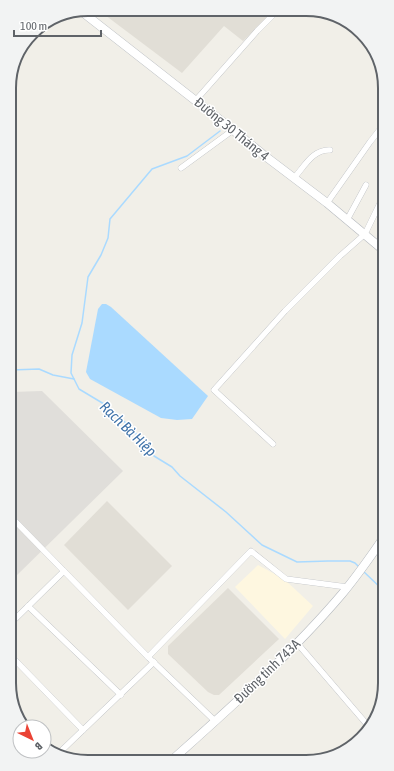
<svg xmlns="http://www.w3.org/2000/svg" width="394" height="771" font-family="'Asap Condensed',sans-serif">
  <rect width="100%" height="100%" fill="#f1efe8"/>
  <!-- commercial -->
  <path fill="#fef7e0" d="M258,565l26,14 29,27 -28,33 -50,-52z"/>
  <!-- industrial -->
  <path fill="#e0deda" d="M42,391l81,80 -111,109 -1,-188z"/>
  <!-- education -->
  <g fill="#e1ded6">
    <path d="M97,9l178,1 -32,31 -19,-15 -42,47z"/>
    <path d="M107,501l65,65 -44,44 -64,-65z"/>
    <path d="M228,588l51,51 -60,56h-5l-6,-3 -40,-38v-8z"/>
  </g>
  <!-- water -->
  <path fill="#aadaff" d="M102,304h4l5,3 97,89 -16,23 -15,1 -16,-2 -71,-39 -4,-7 12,-63z"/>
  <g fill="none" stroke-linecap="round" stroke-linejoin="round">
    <!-- stream -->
    <g stroke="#aadaff" stroke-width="1.5">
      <path d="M10,86l19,-48"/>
      <path d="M220,131l-33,25 -35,13 -42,50 -2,19 -7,17 -13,22 -6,46 -10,32 -1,18 8,16 30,18 23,22 22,27 18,11 8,9 46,36 36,33 35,17 31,-1h22l5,2 4,4"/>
      <path d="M11,370l28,-1 14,6 21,4"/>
      <path d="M363,571l21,20"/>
    </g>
    <defs>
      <g id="street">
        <path d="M196,100l61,-69 21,-21"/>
        <path d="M181,168l52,-38"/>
        <path d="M294,178c10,-11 19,-29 36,-28"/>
        <path d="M327,203l43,-61 11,-14"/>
        <path d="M347,220l19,-35"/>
        <path d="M273,444l-59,-54 71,-79 55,-55 25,-22 17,-35"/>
        <path d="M12,518l136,139 67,64"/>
        <path d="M28,606l93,89"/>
        <path d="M13,621l51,-50"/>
        <path d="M297,643l73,85"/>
        <path d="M148,657l103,-106 35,28 61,8"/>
        <path d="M13,658l70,72"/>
        <path d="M59,753l95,-91"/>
      </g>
      <g id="secondary">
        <path d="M81,11l152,119 32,26 62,47 55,46"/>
        <path d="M172,760c59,-53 119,-106 170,-166 15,-18 29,-38 42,-57"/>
      </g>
    </defs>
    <!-- street casing -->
    <use href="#street" stroke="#b5b8bc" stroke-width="6"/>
    <!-- secondary casing -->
    <use href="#secondary" stroke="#b6babf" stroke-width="9"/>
    <!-- street -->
    <use href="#street" stroke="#fff" stroke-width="5.5"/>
    <!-- secondary -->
    <use href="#secondary" stroke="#fff" stroke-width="8"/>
  </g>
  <g text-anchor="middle" stroke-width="3" stroke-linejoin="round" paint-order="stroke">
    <!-- street labels -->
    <g font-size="14" fill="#5f6368" stroke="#fff">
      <text transform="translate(232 129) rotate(39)" y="5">Đường 30 Tháng 4</text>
      <text transform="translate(267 671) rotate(-44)" y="5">Đường tỉnh 743A</text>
    </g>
    <!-- water labels -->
    <g font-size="15" font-style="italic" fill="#4174aa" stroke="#fff">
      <text transform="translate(128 429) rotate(44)" y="5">Rạch Bà Hiệp</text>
    </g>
  </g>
  <!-- crop -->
  <path d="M0 0H394V771H0ZM88 16H306A72 72 0 0 1 378 88V683A72 72 0 0 1 306 755H88A72 72 0 0 1 16 683V88A72 72 0 0 1 88 16Z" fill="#f2f3f3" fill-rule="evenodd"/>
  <path fill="none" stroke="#5f6368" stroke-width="2" d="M88 16H306A72 72 0 0 1 378 88V683A72 72 0 0 1 306 755H88A72 72 0 0 1 16 683V88A72 72 0 0 1 88 16Z"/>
  <!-- north arrow -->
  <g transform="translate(32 739) rotate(137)"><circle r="19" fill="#ffffff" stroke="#bfc1c3"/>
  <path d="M0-3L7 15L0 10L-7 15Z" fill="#ea4335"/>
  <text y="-6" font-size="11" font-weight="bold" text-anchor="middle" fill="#5f6368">B</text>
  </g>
  <!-- scale -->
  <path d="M14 30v6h87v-6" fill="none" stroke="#5f6368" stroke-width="2"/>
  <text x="20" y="30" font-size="12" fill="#5f6368" stroke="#ffffff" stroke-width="3" paint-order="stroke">100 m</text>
</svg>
